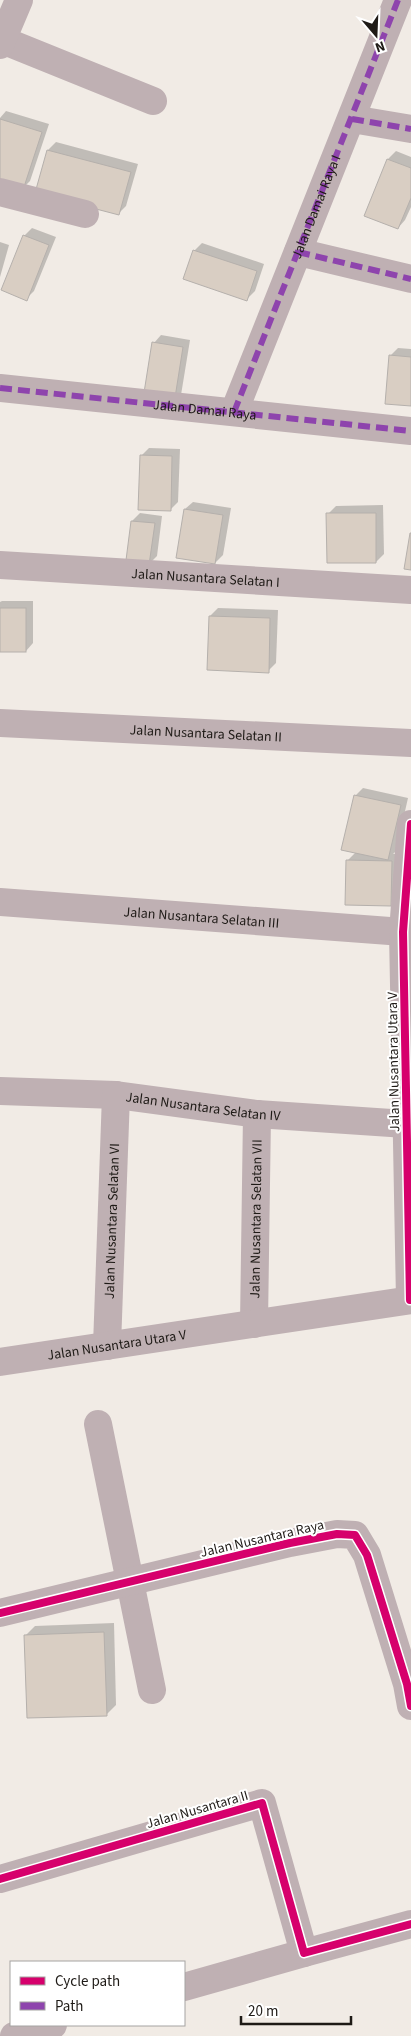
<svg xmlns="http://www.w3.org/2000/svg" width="411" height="2036" font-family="'Source Sans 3',sans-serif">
  <rect width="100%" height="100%" fill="#f1ebe5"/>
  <!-- shadow -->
  <g fill="#0003">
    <path d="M6,111l43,13 -19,57 -8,8 -22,-7v-64z"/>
    <path d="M56,142l82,22 -12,42 -8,8 -81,-21 11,-43z"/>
    <path d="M396,151l15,6v50l-6,13 -7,8 -33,-13 23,-56z"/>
    <path d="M32,228l24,9 -22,54 -8,8 -2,-63z"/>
    <path d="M0,242l9,3 -9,32z"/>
    <path d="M202,243l62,21 -9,27 -8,8 -53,-48z"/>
    <path d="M161,335l29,5 -9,55 -8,8 -19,-60z"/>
    <path d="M398,348l13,1v56l-21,-49z"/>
    <path d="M149,448l31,1 -2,53 -8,8 -29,-54z"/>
    <path d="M193,502l38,6 -8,47 -8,8 -30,-54z"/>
    <path d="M383,505l1,49 -8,8 -48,-48 8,-8z"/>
    <path d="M140,513l22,3 -5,40 -8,8 -17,-43z"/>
    <path d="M2,601h31v42l-7,8 -26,-1v-48z"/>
    <path d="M218,608l60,2 -2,53 -8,8 -58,-55z"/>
    <path d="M363,788l45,10 -12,53 -3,3h7l-2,42 -8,8 -43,-43 9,-9 -1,-56z"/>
    <path d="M114,1623l2,82 -10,10 -81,-79 10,-10z"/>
  </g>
  <!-- building -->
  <g fill="#d9cec3" stroke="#b5b0ac">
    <path d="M0,119l42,13 -19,58 -23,-7z"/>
    <path d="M47,150l84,22 -12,43 -84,-22z"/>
    <path d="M387,159l24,9v30l-13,31 -34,-13z"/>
    <path d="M23,235l26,10 -22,56 -26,-11z"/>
    <path d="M193,250l64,21 -10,30 -64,-22z"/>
    <path d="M152,342l31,5 -9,57 -31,-5z"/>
    <path d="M389,355l22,2v49l-26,-2z"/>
    <path d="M140,455l32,1 -1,55 -33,-1z"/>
    <path d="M184,509l39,6 -8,49 -39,-6z"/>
    <path d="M326,513h50v50h-49z"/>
    <path d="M131,521l24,2 -6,42 -24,3z"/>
    <path d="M410,533h1v37l-7,-1z"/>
    <rect x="0" y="608" width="26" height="44"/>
    <path d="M209,616l61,2 -1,55 -62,-3z"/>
    <path d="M354,795l47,10 -13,55 -47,-10z"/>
    <path d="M346,860l46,1 -1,45 -46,-1z"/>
    <path d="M104,1632l3,84 -80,2 -3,-83z"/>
  </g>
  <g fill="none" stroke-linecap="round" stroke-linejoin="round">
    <!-- minor -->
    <g stroke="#bfb0b3" stroke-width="28">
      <path d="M2,40l151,61"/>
      <path d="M0,45l19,-45"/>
      <path d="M352,119l59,10"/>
      <path d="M0,192l85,22"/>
      <path d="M298,252l113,27"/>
      <path d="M0,388l411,43"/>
      <path d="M234,412l164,-412"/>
      <path id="s1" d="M0,565l411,25"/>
      <path id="s2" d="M0,723l411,20"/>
      <path id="s3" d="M0,902l403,30"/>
      <path id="s4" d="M0,1091l116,4 141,19 149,10"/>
      <path d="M410,1300l-7,-368 8,-108"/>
      <path id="s5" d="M254,1324l3,-210"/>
      <path id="s6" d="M107,1346l9,-251"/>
      <path id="s7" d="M0,1362l411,-62"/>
      <path d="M98,1424l54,266"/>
      <path d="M0,1613l290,-70 47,-9 18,1 12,20 40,129 4,22"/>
      <path d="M0,1879l262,-76 42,150 107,-29"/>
      <path d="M184,1987l120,-34"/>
      <path d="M14,2036l39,-11"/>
    </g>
    <!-- quiet -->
    <g stroke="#8e44ad" stroke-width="6" stroke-dasharray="12 6" stroke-linecap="butt">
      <path d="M352,119l59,10"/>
      <path d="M298,252l113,27"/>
      <path id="s8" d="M0,388l411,43"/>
      <path id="s9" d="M234,412l164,-412"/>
    </g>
    <defs>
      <g id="cycleway">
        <path d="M410,1300l-7,-368 8,-108"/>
        <path d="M0,1613l290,-70 47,-9 18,1 12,20 40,129 4,22"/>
        <path d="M0,1879l262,-76 42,150 107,-29"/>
      </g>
    </defs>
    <!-- cycleway casing -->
    <use href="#cycleway" stroke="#fff" stroke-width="11"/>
    <!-- cycleway -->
    <use href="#cycleway" stroke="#d6006c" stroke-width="8"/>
  </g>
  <g text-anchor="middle" stroke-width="4" stroke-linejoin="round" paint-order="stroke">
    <!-- street labels -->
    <g font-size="14" fill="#1e1a16" stroke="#fff">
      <text dy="5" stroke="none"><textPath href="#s9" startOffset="221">Jalan Damai Raya I</textPath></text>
      <text dy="5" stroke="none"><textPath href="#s8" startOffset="206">Jalan Damai Raya</textPath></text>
      <text dy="5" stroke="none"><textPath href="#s1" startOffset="206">Jalan Nusantara Selatan I</textPath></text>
      <text dy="5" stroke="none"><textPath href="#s2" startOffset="206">Jalan Nusantara Selatan II</textPath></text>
      <text dy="5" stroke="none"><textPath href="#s3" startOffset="202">Jalan Nusantara Selatan III</textPath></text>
      <text transform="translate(393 1062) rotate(-91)" y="5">Jalan Nusantara Utara V</text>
      <text dy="5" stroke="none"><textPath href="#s4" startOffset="204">Jalan Nusantara Selatan IV</textPath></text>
      <text dy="5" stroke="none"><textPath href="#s5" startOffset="105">Jalan Nusantara Selatan VII</textPath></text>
      <text dy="5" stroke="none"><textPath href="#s6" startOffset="125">Jalan Nusantara Selatan VI</textPath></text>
      <text dy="5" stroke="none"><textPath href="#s7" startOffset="118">Jalan Nusantara Utara V</textPath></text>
      <text transform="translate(262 1538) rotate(-13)" y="5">Jalan Nusantara Raya</text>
      <text transform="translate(197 1809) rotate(-16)" y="5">Jalan Nusantara II</text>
    </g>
  </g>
  <!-- legend -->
  <rect x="10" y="1961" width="175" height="65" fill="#ffffff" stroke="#a5a3a2"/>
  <rect x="20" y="1977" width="25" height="8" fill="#d6006c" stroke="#a5a3a2"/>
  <text x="55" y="1986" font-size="15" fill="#1e1a16">Cycle path</text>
  <rect x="20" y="2002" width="25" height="8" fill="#8e44ad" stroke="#a5a3a2"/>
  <text x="55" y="2011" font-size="15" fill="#1e1a16">Path</text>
  <!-- north arrow -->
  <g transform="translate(376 35) rotate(161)" stroke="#ffffff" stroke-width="4" paint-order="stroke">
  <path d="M0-4L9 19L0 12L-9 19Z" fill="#1e1a16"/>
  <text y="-8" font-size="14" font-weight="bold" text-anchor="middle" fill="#1e1a16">N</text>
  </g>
  <!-- scale -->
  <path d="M241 2016v8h110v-8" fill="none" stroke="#1e1a16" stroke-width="2.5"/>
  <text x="248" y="2016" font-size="15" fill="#1e1a16" stroke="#ffffff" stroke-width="4" paint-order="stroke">20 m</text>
</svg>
